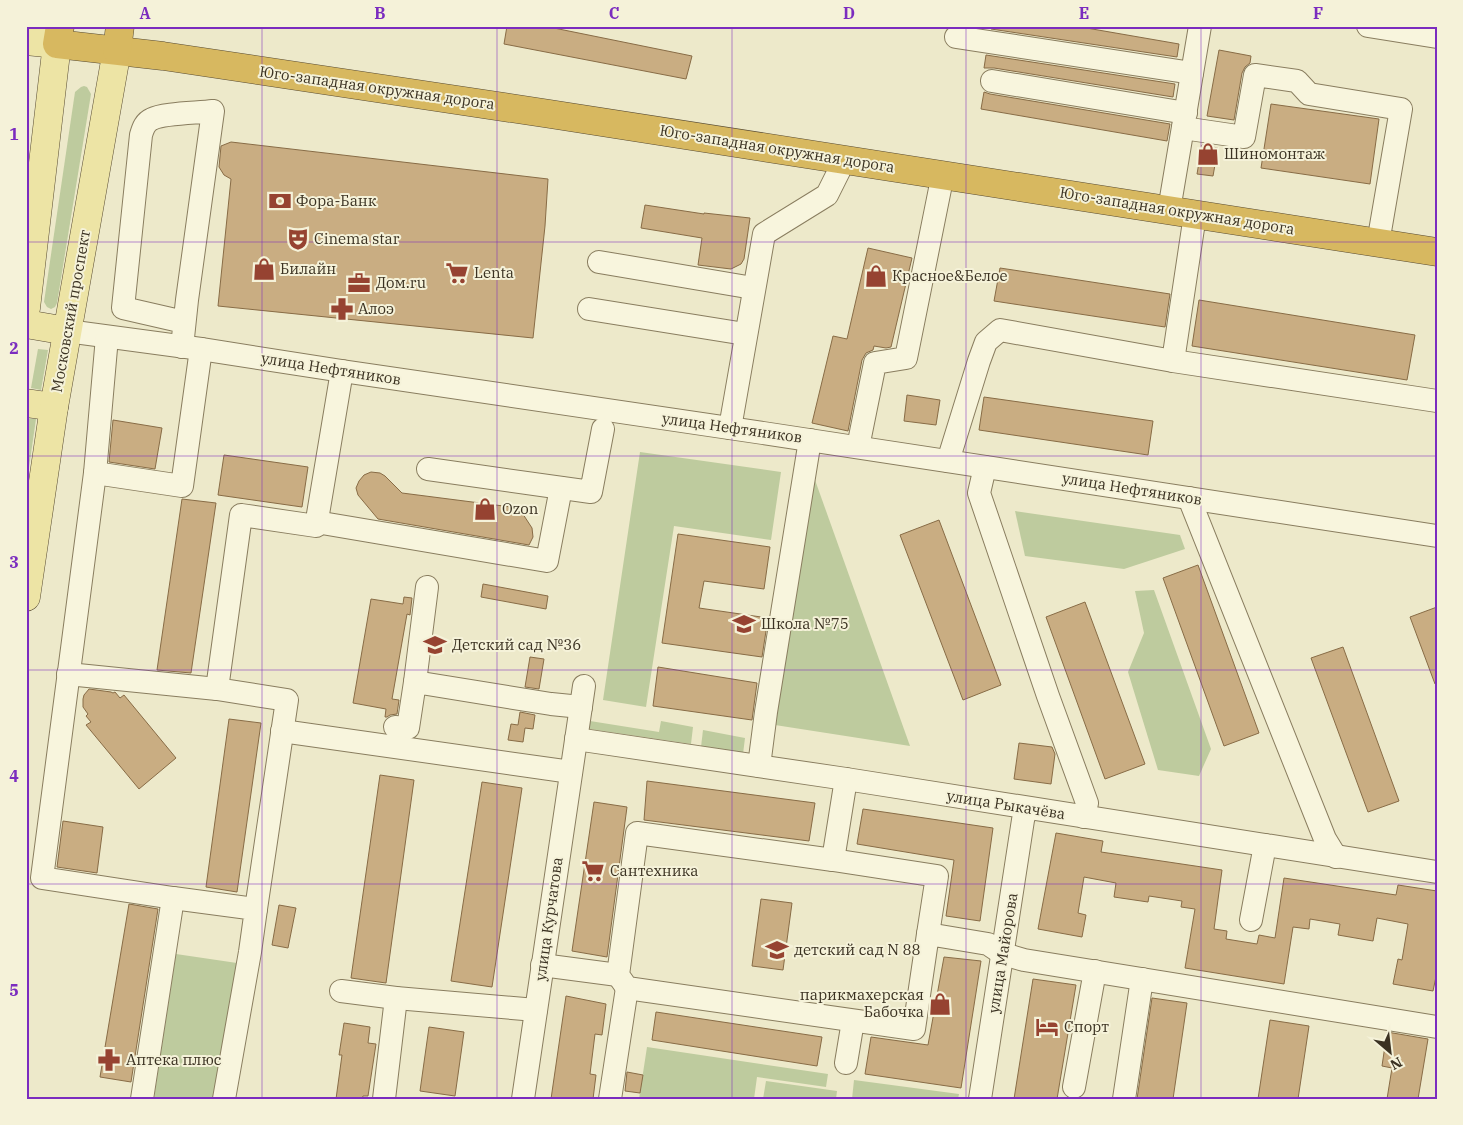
<svg xmlns="http://www.w3.org/2000/svg" width="1463" height="1125" font-family="'IBM Plex Serif',serif">
  <rect width="100%" height="100%" fill="#ede9ca"/>
  <!-- green -->
  <g fill="#becb9e">
    <path d="M84,86l3,1 4,7 -34,209 -2,4 -4,2 -4,-2 -3,-5 31,-210 6,-5z"/>
    <path d="M38,349l10,1 -7,40 -10,-2z"/>
    <path d="M27,418l9,1 -10,69v-68z"/>
    <path d="M640,452l141,20 -10,68 -97,-14 -28,181 -43,-7z"/>
    <path d="M815,480l95,266 -135,-21z"/>
    <path d="M1015,511l165,24 5,14 -61,20 -99,-13z"/>
    <path d="M1154,590l57,159 -12,27 -41,-6 -30,-98 16,-39 -9,-42z"/>
    <path d="M590,721l69,11 2,-11 32,6 -2,17 -102,-15z"/>
    <path d="M703,730l42,8 -2,16 -42,-7z"/>
    <path d="M176,954l61,9 -21,136 -62,-1z"/>
    <path d="M647,1047l181,27 -2,13 -69,-10 -3,22h-115z"/>
    <path d="M854,1080l105,14 -1,5h-106z"/>
    <path d="M766,1081l71,10 -1,8h-73z"/>
  </g>
  <!-- building -->
  <g fill="#c9ad82" stroke="#886c46">
    <path d="M507,26h37l148,30 -6,23 -182,-35z"/>
    <path d="M991,26h84l104,18 -2,13 -186,-28z"/>
    <path d="M1219,50l32,6 -1,7 -5,4 -3,6 -8,47 -27,-4z"/>
    <path d="M986,55l189,29 -2,13 -179,-29h-10z"/>
    <path d="M984,92l6,2 180,30 -3,17 -186,-32z"/>
    <path d="M1271,104l108,15 -9,65 -109,-16z"/>
    <path d="M231,142l317,37 -3,47 -12,112 -315,-32 13,-127 -7,-4 -5,-8 2,-21z"/>
    <path d="M1202,145l16,3 -5,28 -16,-2z"/>
    <path d="M645,205l59,9v-1l46,5 -6,41 -3,5 -10,5 -33,-4 4,-27 -61,-10z"/>
    <path d="M868,248l44,10 -21,89 -5,1 -12,-2 -1,4 -7,3 -4,7 -14,71 -36,-8 21,-87 14,3z"/>
    <path d="M1000,268l170,26 -5,33 -171,-26z"/>
    <path d="M1199,300l216,35 -8,45 -215,-34z"/>
    <path d="M907,395l33,5 -4,25 -32,-4z"/>
    <path d="M984,397l169,24 -5,34 -169,-25z"/>
    <path d="M113,420l49,8 -7,41 -46,-7z"/>
    <path d="M224,455l84,12 -6,40 -84,-12z"/>
    <path d="M371,472l9,1 5,3 17,17 117,15 13,20 1,9 -4,8 -151,-26 -20,-24 -2,-7 3,-7 5,-6z"/>
    <path d="M182,499l34,4 -25,170 -34,-3z"/>
    <path d="M939,520l62,165 -38,15 -63,-165z"/>
    <path d="M678,534l92,13 -6,42 -60,-8 -5,27 69,10 -6,39 -100,-14z"/>
    <path d="M1198,565l61,168 -35,13 -61,-168z"/>
    <path d="M483,584l65,12 -2,13 -65,-12z"/>
    <path d="M404,597l8,1 -2,17 -3,-1 -15,85 7,1 -2,14 -7,1 -3,2h-2l1,-8 -33,-6 18,-104 32,5z"/>
    <path d="M1085,602l60,162 -40,15 -59,-162z"/>
    <path d="M1437,607v77h-2l-25,-67z"/>
    <path d="M1343,647l56,154 -31,11 -57,-154z"/>
    <path d="M530,657l14,2 -5,30 -14,-2z"/>
    <path d="M658,667l99,16 -5,37 -99,-14z"/>
    <path d="M89,689l22,3 2,1 2,-1 5,6 4,-3 52,63 -37,31 -53,-64 5,-3 -5,-6 2,-2 -5,-7v-8l1,-4z"/>
    <path d="M520,712l15,3 -2,14 -8,-1 -2,14 -15,-2 3,-16 7,1z"/>
    <path d="M229,719l32,4 -24,169 -31,-5z"/>
    <path d="M1019,743l33,4 3,7 -4,30 -37,-5z"/>
    <path d="M380,775l34,5 -28,203 -35,-5z"/>
    <path d="M647,781l168,22 -6,38 -165,-21z"/>
    <path d="M482,782l40,6 -30,199 -41,-6z"/>
    <path d="M594,802l33,5 -20,150 -35,-6z"/>
    <path d="M863,809l130,19 -13,93 -34,-5 8,-56 -97,-16z"/>
    <path d="M63,821l40,6 -6,46 -40,-6z"/>
    <path d="M1056,833l47,8 -2,11 121,18 -8,59 13,2 -1,8 31,5 2,-9 16,3 9,-60 112,17 2,-10 39,6v81l-4,19 -40,-7 5,-25 4,1 6,-36 -31,-6 -4,23 -35,-6 2,-11 -30,-5 -1,10 -16,-2 -9,57 -99,-16 10,-59 -14,-2 1,-6 -33,-5 -1,6 -34,-5 2,-14 -32,-6 -6,36 8,2 -4,22 -44,-8z"/>
    <path d="M761,899l31,4 -9,67 -31,-4z"/>
    <path d="M129,904l29,5 -27,173 -31,-5z"/>
    <path d="M279,905l17,3 -8,40 -16,-3z"/>
    <path d="M944,957l37,4 -20,127 -96,-14 6,-37 57,8z"/>
    <path d="M1033,979l43,6 -19,114h-43z"/>
    <path d="M566,996l40,8 -4,31 -7,-1 -5,40 6,1 -3,24h-42z"/>
    <path d="M1152,998l35,5 -14,96h-36z"/>
    <path d="M656,1012l166,25 -5,29 -165,-26z"/>
    <path d="M1270,1020l39,6 -11,73h-40z"/>
    <path d="M344,1023l26,4 -2,16 8,1 -8,52h-5l-1,3h-26l6,-44h-3z"/>
    <path d="M429,1027l35,5 -9,64 -35,-5z"/>
    <path d="M1387,1032l41,7 -10,60h-31l5,-31 -10,-2z"/>
    <path d="M627,1072l16,3 -3,18 -15,-2z"/>
  </g>
  <g fill="none" stroke-linecap="round" stroke-linejoin="round">
    <defs>
      <g id="minor">
        <path d="M1368,26l69,11"/>
        <path d="M956,37l236,36"/>
        <path d="M992,81l194,32"/>
        <path d="M1183,128l61,9 11,-62 42,6 12,13 92,15 -23,134"/>
        <path d="M1169,210l31,-184"/>
        <path d="M599,262l154,26"/>
        <path d="M589,309l156,25"/>
        <path d="M67,331l134,18 141,22 421,62 674,103"/>
        <path d="M107,337l-12,136 -53,405 131,20 -31,201"/>
        <path d="M182,347l5,-47 26,-189c-14,2 -50,2 -61,8 -7,3 -9,9 -11,16l-18,173 61,14"/>
        <path d="M1173,361l264,40"/>
        <path d="M730,428l34,-194 63,-39 18,-36"/>
        <path d="M858,447l17,-84 31,-5 37,-184"/>
        <path d="M948,461l31,-100 7,-19 14,-12 173,31 22,-146"/>
        <path d="M985,467l-6,26 69,203 39,107 -3,14"/>
        <path d="M428,469l163,23 12,-63"/>
        <path d="M95,473l87,13 19,-137"/>
        <path d="M1189,498l136,341 11,18"/>
        <path d="M316,522l231,39 14,-73"/>
        <path d="M68,674l149,15"/>
        <path d="M415,682l12,-95"/>
        <path d="M395,727l13,1 7,-46 136,22 30,3"/>
        <path d="M282,731l289,41"/>
        <path d="M576,739l270,40 591,93"/>
        <path d="M759,766l7,-54 44,-272"/>
        <path d="M846,779l-13,81 -196,-27 -19,142 9,13 287,41 14,-95 60,10 15,10 21,6 413,67"/>
        <path d="M833,860l104,16 -9,58"/>
        <path d="M173,898l83,11 -6,43 -26,147"/>
        <path d="M256,909l31,-209 -70,-11 24,-174 75,11 26,-155"/>
        <path d="M1251,920l14,-75"/>
        <path d="M542,965l76,10"/>
        <path d="M341,991l55,7 140,12"/>
        <path d="M846,1063l7,-42"/>
        <path d="M1074,1087l21,-116"/>
        <path d="M384,1099l12,-101"/>
        <path d="M523,1099l61,-413"/>
        <path d="M610,1099l17,-111"/>
        <path d="M980,1099l43,-279 3,-12"/>
        <path d="M1124,1099l18,-120"/>
      </g>
      <g id="major">
        <path d="M26,41l31,3 -31,264"/>
        <path d="M26,324l41,7"/>
        <path d="M26,403l28,4"/>
        <path d="M26,597l28,-190 63,-357"/>
      </g>
      <g id="highway">
        <path d="M60,26l-3,18 106,12 387,58 887,138"/>
        <path d="M117,50l3,-24"/>
      </g>
    </defs>
    <!-- minor casing -->
    <use href="#minor" stroke="#897d5f" stroke-width="24"/>
    <!-- major casing -->
    <use href="#major" stroke="#584b33" stroke-width="29"/>
    <!-- highway casing -->
    <use href="#highway" stroke="#584b33" stroke-width="29"/>
    <!-- minor -->
    <use href="#minor" stroke="#f8f5dd" stroke-width="22"/>
    <!-- major -->
    <use href="#major" stroke="#ede4a5" stroke-width="28"/>
    <!-- highway -->
    <use href="#highway" stroke="#d7b860" stroke-width="28"/>
  </g>
  <!-- grid -->
  <path fill="none" stroke="#7b2cbf" stroke-width="1" stroke-opacity="0.55" d="M262,26v1073M497,26v1073M732,26v1073M966,26v1073M1201,26v1073M26,242h1411M26,456h1411M26,670h1411M26,884h1411"/>
  <!-- icons -->
  <defs>
    <symbol id="shop-bare" viewBox="-9 -9 18 18"><path d="M-5-2.5h2.3a2.7 3.5 0 0 1 5.4 0H5L5.5 6h-11ZM-1.5-2.5h3a1.5 2.3 0 0 0-3 0Z" fill="#964331" stroke="#f5f2d9" stroke-width="2.5" paint-order="stroke"/></symbol>
    <symbol id="bank-bare" viewBox="-9 -9 18 18"><path d="M-6-4H6V4H-6ZM0-2.3a2.3 2.3 0 1 0 0 4.6a2.3 2.3 0 1 0 0-4.6Z" fill="#964331" stroke="#f5f2d9" stroke-width="2.5" paint-order="stroke"/></symbol>
    <symbol id="theatre-bare" viewBox="-9 -9 18 18"><path d="M-5-5.5Q0-4 5-5.5V0Q5 5 0 6Q-5 5-5 0ZM-3.3-2.5H-1v1.5H-3.3ZM1-2.5H3.3v1.5H1ZM-2.8 1Q0 5.5 2.8 1Z" fill="#964331" stroke="#f5f2d9" stroke-width="2.5" paint-order="stroke"/></symbol>
    <symbol id="supermarket-bare" viewBox="-9 -9 18 18"><path d="M-6-5.5h2.5l.6 2H6L4.5 2H-2.5L-4.4-4H-6ZM-1.5 3.2a1.3 1.3 0 1 0 .1 0ZM3 3.2a1.3 1.3 0 1 0 .1 0Z" fill="#964331" stroke="#f5f2d9" stroke-width="2.5" paint-order="stroke"/></symbol>
    <symbol id="office-bare" viewBox="-9 -9 18 18"><path d="M-6-3h4V-5.5h4V-3h4V5H-6ZM-1-4.5V-3h2v-1.5ZM-6 0V1H6V0Z" fill="#964331" stroke="#f5f2d9" stroke-width="2.5" paint-order="stroke"/></symbol>
    <symbol id="pharmacy-bare" viewBox="-9 -9 18 18"><path d="M-2-6h4v4h4v4h-4v4h-4v-4h-4v-4h4Z" fill="#964331" stroke="#f5f2d9" stroke-width="2.5" paint-order="stroke"/></symbol>
    <symbol id="school-bare" viewBox="-9 -9 18 18"><path d="M0-5L7-2L0 1L-7-2ZM-4 1L0 2.5L4 1V4Q0 6-4 4Z" fill="#964331" stroke="#f5f2d9" stroke-width="2.5" paint-order="stroke"/></symbol>
    <symbol id="hotel-bare" viewBox="-9 -9 18 18"><path d="M-6-4.5h1.5V1H6V5H4.5V3h-9V5H-6ZM-4 0a1.8 1.8 0 1 1 3.6 0ZM.5 0V-2.5h3Q6-2.5 6 0Z" fill="#964331" stroke="#f5f2d9" stroke-width="2.5" paint-order="stroke"/></symbol>
  </defs>
  <g fill-rule="evenodd">
    <use href="#shop-bare" x="1192" y="138" width="32" height="32"/>
    <use href="#bank-bare" x="264" y="185" width="32" height="32"/>
    <use href="#theatre-bare" x="282" y="223" width="32" height="32"/>
    <use href="#shop-bare" x="248" y="253" width="32" height="32"/>
    <use href="#supermarket-bare" x="441" y="257" width="32" height="32"/>
    <use href="#shop-bare" x="860" y="260" width="32" height="32"/>
    <use href="#office-bare" x="343" y="267" width="32" height="32"/>
    <use href="#pharmacy-bare" x="326" y="293" width="32" height="32"/>
    <use href="#shop-bare" x="469" y="493" width="32" height="32"/>
    <use href="#school-bare" x="728" y="608" width="32" height="32"/>
    <use href="#school-bare" x="419" y="629" width="32" height="32"/>
    <use href="#supermarket-bare" x="577" y="855" width="32" height="32"/>
    <use href="#school-bare" x="761" y="934" width="32" height="32"/>
    <use href="#shop-bare" x="924" y="988" width="32" height="32"/>
    <use href="#hotel-bare" x="1031" y="1011" width="32" height="32"/>
    <use href="#pharmacy-bare" x="93" y="1044" width="32" height="32"/>
  </g>
  <g text-anchor="middle" stroke-width="4" stroke-linejoin="round" paint-order="stroke">
    <!-- street labels -->
    <g font-size="15" fill="#3b3222" stroke="#f5f2d9">
      <text transform="translate(377 88) rotate(8)" y="5">Юго-западная окружная дорога</text>
      <text transform="translate(777 149) rotate(9)" y="5">Юго-западная окружная дорога</text>
      <text transform="translate(1177 211) rotate(9)" y="5">Юго-западная окружная дорога</text>
      <text transform="translate(71 311) rotate(-80)" y="5">Московский проспект</text>
      <text transform="translate(331 369) rotate(9)" y="5">улица Нефтяников</text>
      <text transform="translate(732 428) rotate(8)" y="5">улица Нефтяников</text>
      <text transform="translate(1132 489) rotate(9)" y="5">улица Нефтяников</text>
      <text transform="translate(1006 805) rotate(9)" y="5">улица Рыкачёва</text>
      <text transform="translate(549 919) rotate(-82)" y="5">улица Курчатова</text>
      <text transform="translate(1003 953) rotate(-81)" y="5">улица Майорова</text>
    </g>
    <!-- poi labels -->
    <g font-size="15" fill="#3b3222" stroke="#f5f2d9" text-anchor="start">
      <text x="1224" y="159">Шиномонтаж</text>
      <text x="296" y="206">Фора-Банк</text>
      <text x="314" y="244">Cinema star</text>
      <text x="280" y="274">Билайн</text>
      <text x="474" y="278">Lenta</text>
      <text x="892" y="281">Красное&amp;Белое</text>
      <text x="376" y="288">Дом.ru</text>
      <text x="358" y="314">Алоэ</text>
      <text x="502" y="514">Ozon</text>
      <text x="761" y="629">Школа №75</text>
      <text x="452" y="650">Детский сад №36</text>
      <text x="610" y="876">Сантехника</text>
      <text x="794" y="955">детский сад N 88</text>
      <text x="924" y="1000" text-anchor="end">парикмахерская<tspan x="924" dy="17">Бабочка</tspan></text>
      <text x="1064" y="1032">Спорт</text>
      <text x="126" y="1065">Аптека плюс</text>
    </g>
  </g>
  <!-- border -->
  <rect width="1463" height="1125" fill="none" stroke="#f5f2d9" stroke-width="55"/>
  <!-- north arrow -->
  <g transform="translate(1390 1052) rotate(152)" stroke="#f5f2d9" stroke-width="4" paint-order="stroke">
  <path d="M0-4L9 19L0 12L-9 19Z" fill="#3b3222"/>
  <text y="-8" font-size="14" font-weight="bold" text-anchor="middle" fill="#3b3222">N</text>
  </g>
  <rect x="28" y="28" width="1408" height="1070" fill="none" stroke="#7b2cbf" stroke-width="2"/>
  <g font-size="16" text-anchor="middle" font-weight="bold" fill="#7b2cbf">
    <text x="145" y="19">A</text>
    <text x="380" y="19">B</text>
    <text x="614" y="19">C</text>
    <text x="849" y="19">D</text>
    <text x="1084" y="19">E</text>
    <text x="1318" y="19">F</text>
    <text x="14" y="140">1</text>
    <text x="14" y="354">2</text>
    <text x="14" y="568">3</text>
    <text x="14" y="782">4</text>
    <text x="14" y="996">5</text>
  </g>
</svg>
